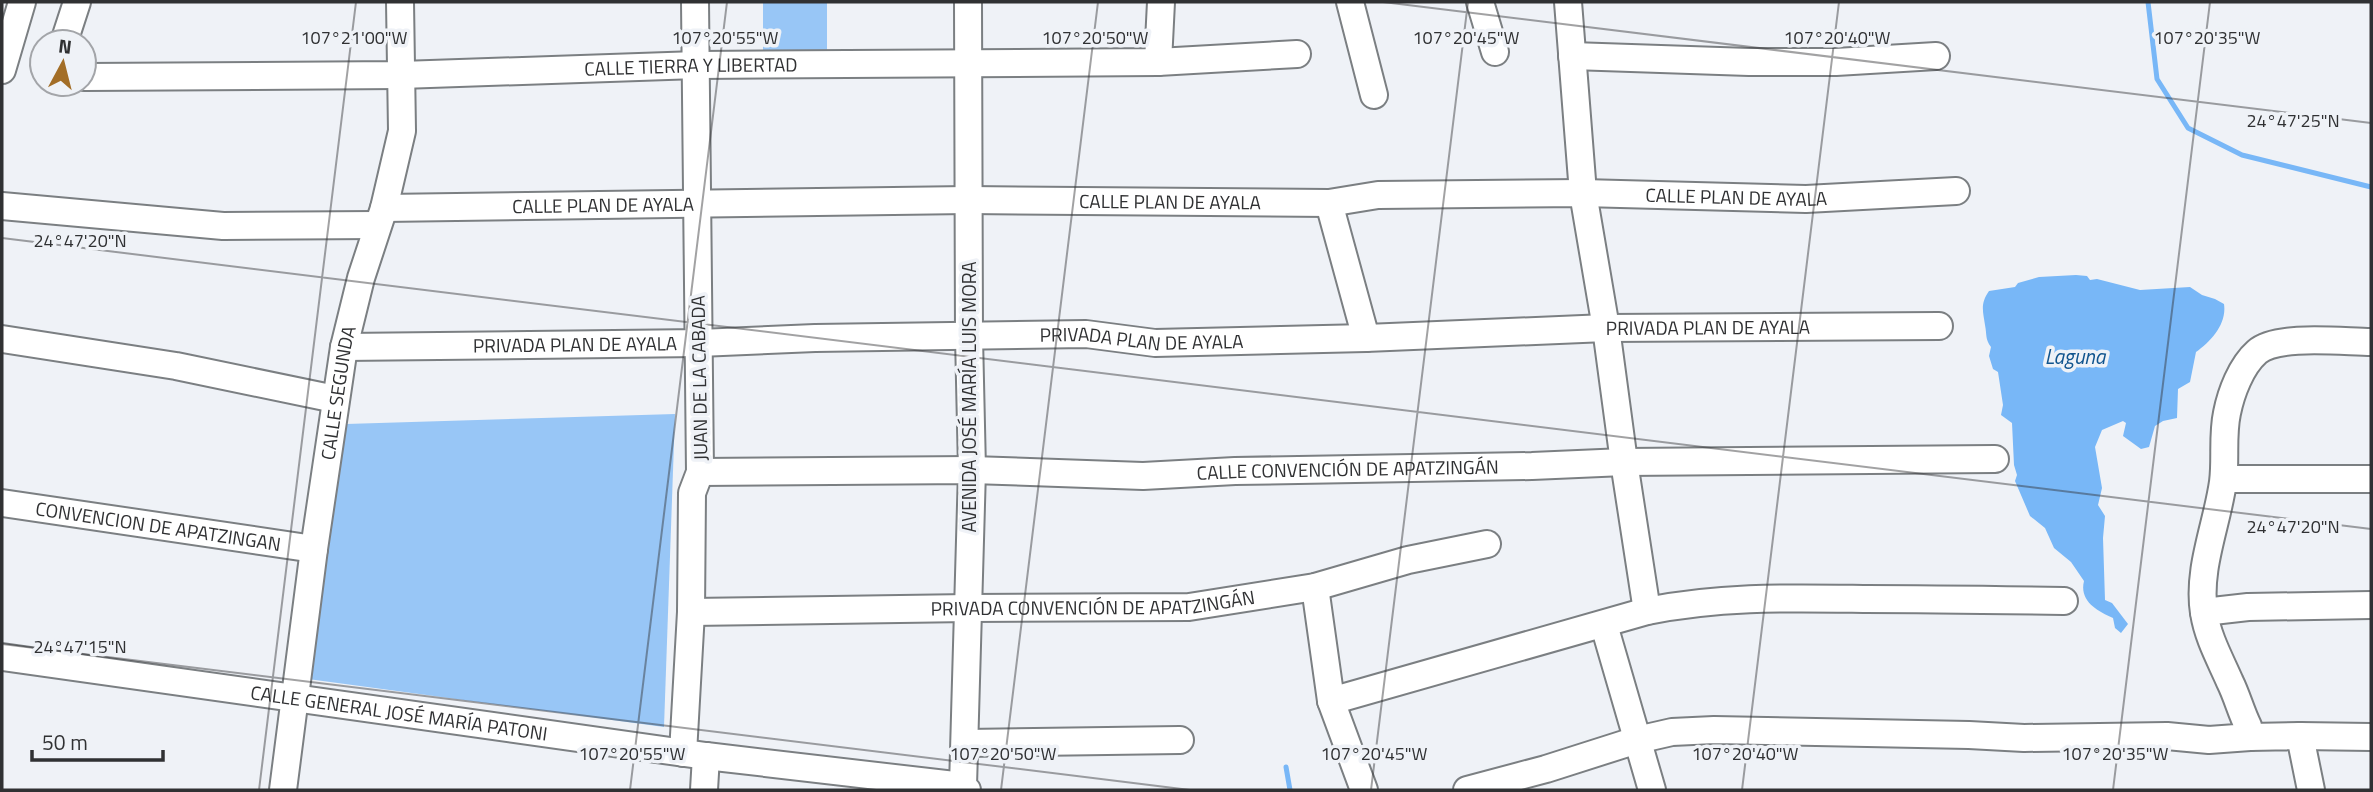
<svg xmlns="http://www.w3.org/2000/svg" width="2373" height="792" font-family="'Titillium Web',sans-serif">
  <rect width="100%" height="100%" fill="#eff2f7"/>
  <!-- green -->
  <g fill="#98c6f6">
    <rect x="763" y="2" width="64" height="60"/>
    <path d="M675,414l-11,313 -356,-48 38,-255z"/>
  </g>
  <!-- water -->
  <path fill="#78b7f7" d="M2076,275l11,1 3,4 7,-1 43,11 50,-3 12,8 13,4 9,5c3,20 -13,37 -28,48l-6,30 -12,7 -1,29 -14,3 -8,5 -6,21 -8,2 -18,-13 3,-13 -3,-2 -21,9 -7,17 7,41 -4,17 7,11 -2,22 2,62 7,3 16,21 -7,9 -6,-5 -2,-10c-16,-7 -34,-17 -29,-37l-13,-19 -17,-14 -9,-20 -15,-12 -15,-35 2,-6 -3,-10 -2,-42 -11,-8 2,-10 -5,-33 -5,-3 -4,-13 2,-9c-6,-8 -4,-12 -6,-22 -2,-14 -5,-21 4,-34l26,-4 3,-4 21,-6z"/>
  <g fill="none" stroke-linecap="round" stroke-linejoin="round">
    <!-- stream -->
    <g stroke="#78b7f7" stroke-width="5">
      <path d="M2148,2l9,77 31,49 54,27 129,32"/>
      <path d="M1286,767l4,23"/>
    </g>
    <defs>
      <g id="minor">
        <path d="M1350,2l24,93"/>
        <path d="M1480,2l15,50"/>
        <path d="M1568,2l15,191 23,135 18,134 23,149"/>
        <path d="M64,42l13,-40"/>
        <path d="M1572,56l177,6h87l100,-6"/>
        <path d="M1158,62l3,-60"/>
        <path d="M2,70l20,-68"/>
        <path id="s1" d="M84,77l317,-2 296,-10 461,-3 139,-8"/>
        <path d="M1329,203l37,135"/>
        <path d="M2,206l221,20 154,-1"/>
        <path id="s2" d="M384,208l584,-8 361,3 49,-8 205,-2 223,6 150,-8"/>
        <path d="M2,339l174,27 159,33"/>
        <path id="s3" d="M344,347l355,-4 116,-5 271,-4 69,9 211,-5 240,-10 333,-2"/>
        <path id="s4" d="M700,472l272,-2 171,6 92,-5 297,-5 92,-4 371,-3"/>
        <path d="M2224,479h147"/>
        <path id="s5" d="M2,503l312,46"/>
        <path d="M1315,587l16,114 33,89"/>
        <path id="s6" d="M691,612l278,-4 220,-1 126,-20 93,-27 79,-16"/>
        <path d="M2204,612l44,-5 123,-2"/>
        <path d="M1604,625l48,165"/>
        <path id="s7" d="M2,657l704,99 257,30"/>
        <path d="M1331,701l316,-90c75,-15 143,-13 219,-12 66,0 132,1 198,2"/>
        <path d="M2300,736l71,1"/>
        <path d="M2250,737l50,-1 11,54"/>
        <path d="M966,743l214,-3"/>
        <path d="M683,753l8,-141 1,-119 8,-21 -5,-470"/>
        <path id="s8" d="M283,790l31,-241 30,-202 17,-69 23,-70 18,-77 -2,-129"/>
        <path d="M704,790l2,-34"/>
        <path d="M967,790l-4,-4 9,-316 -3,-133 -1,-335"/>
        <path d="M1467,790l79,-21 91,-29 35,-8 42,-2 255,5 55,3 143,-2 42,4 41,-3 -2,-11c-7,-14 -11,-30 -18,-44 -10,-23 -22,-44 -26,-69 -7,-44 13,-88 19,-131 3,-22 -1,-46 4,-69 4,-20 14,-47 30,-61 20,-18 87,-10 114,-10"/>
      </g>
    </defs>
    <!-- minor casing -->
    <use href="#minor" stroke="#7b7f82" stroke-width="30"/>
    <!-- minor -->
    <use href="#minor" stroke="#fff" stroke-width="26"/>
  </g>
  <!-- ticks -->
  <path fill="none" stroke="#303133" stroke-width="2" stroke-opacity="0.45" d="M1383,2l988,121M2,238l2369,291M2,644l1188,146M259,790l97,-788M630,790l97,-788M1001,790l97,-788M1371,790l97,-788M1742,790l97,-788M2113,790l97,-788"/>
  <g text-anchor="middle" stroke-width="7" stroke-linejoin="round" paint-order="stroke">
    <!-- street labels -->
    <g font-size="19" fill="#303133" stroke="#eff2f7">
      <text dy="7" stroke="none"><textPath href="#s1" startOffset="607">CALLE TIERRA Y LIBERTAD</textPath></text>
      <text dy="7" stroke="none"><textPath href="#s2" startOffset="1353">CALLE PLAN DE AYALA</textPath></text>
      <text dy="7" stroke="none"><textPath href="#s2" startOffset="786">CALLE PLAN DE AYALA</textPath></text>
      <text dy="7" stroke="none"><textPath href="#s2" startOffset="219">CALLE PLAN DE AYALA</textPath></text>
      <text dy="7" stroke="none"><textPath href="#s3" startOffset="1365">PRIVADA PLAN DE AYALA</textPath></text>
      <text dy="7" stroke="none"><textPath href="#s3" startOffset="798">PRIVADA PLAN DE AYALA</textPath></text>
      <text dy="7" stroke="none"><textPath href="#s3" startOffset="231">PRIVADA PLAN DE AYALA</textPath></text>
      <text transform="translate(699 378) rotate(-91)" y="7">JUAN DE LA CABADA</text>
      <text dy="7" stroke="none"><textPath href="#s8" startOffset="401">CALLE SEGUNDA</textPath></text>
      <text transform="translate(969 397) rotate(-90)" y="7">AVENIDA JOSÉ MARÍA LUIS MORA</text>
      <text dy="7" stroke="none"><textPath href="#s4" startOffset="648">CALLE CONVENCIÓN DE APATZINGÁN</textPath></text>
      <text dy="7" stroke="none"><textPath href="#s5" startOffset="158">CONVENCION DE APATZINGAN</textPath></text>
      <text dy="7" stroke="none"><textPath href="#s6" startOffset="402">PRIVADA CONVENCIÓN DE APATZINGÁN</textPath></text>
      <text dy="7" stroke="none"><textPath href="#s7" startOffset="401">CALLE GENERAL JOSÉ MARÍA PATONI</textPath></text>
    </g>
    <!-- water labels -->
    <g font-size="21" font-style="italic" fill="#10548e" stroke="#eff2f7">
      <text x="2075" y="364">Laguna</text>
    </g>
  </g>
  <g font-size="18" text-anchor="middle" fill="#303133" stroke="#eff2f7" stroke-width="7" stroke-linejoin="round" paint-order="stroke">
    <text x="354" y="44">107°21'00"W</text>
    <text x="725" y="44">107°20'55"W</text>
    <text x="1095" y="44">107°20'50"W</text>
    <text x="1466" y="44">107°20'45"W</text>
    <text x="1837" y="44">107°20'40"W</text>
    <text x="2207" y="44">107°20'35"W</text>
    <text x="2293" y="127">24°47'25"N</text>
    <text x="80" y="247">24°47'20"N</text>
    <text x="2293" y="533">24°47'20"N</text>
    <text x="80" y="653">24°47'15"N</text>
    <text x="632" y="760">107°20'55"W</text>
    <text x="1003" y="760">107°20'50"W</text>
    <text x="1374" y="760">107°20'45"W</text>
    <text x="1745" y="760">107°20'40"W</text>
    <text x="2115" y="760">107°20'35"W</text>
  </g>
  <!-- border -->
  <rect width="2373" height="792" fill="none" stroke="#303133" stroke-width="7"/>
  <!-- north arrow -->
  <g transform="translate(63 63) rotate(7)"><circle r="33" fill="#eff2f7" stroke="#a3a5a9" stroke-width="2"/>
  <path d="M0-5L12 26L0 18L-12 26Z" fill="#a36e27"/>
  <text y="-10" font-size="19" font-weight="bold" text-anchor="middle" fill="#303133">N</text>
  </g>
  <!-- scale -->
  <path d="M32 750v10h131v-10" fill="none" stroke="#303133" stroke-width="3.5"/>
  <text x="42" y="750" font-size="21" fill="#303133" stroke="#eff2f7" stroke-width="5" paint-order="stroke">50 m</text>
</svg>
